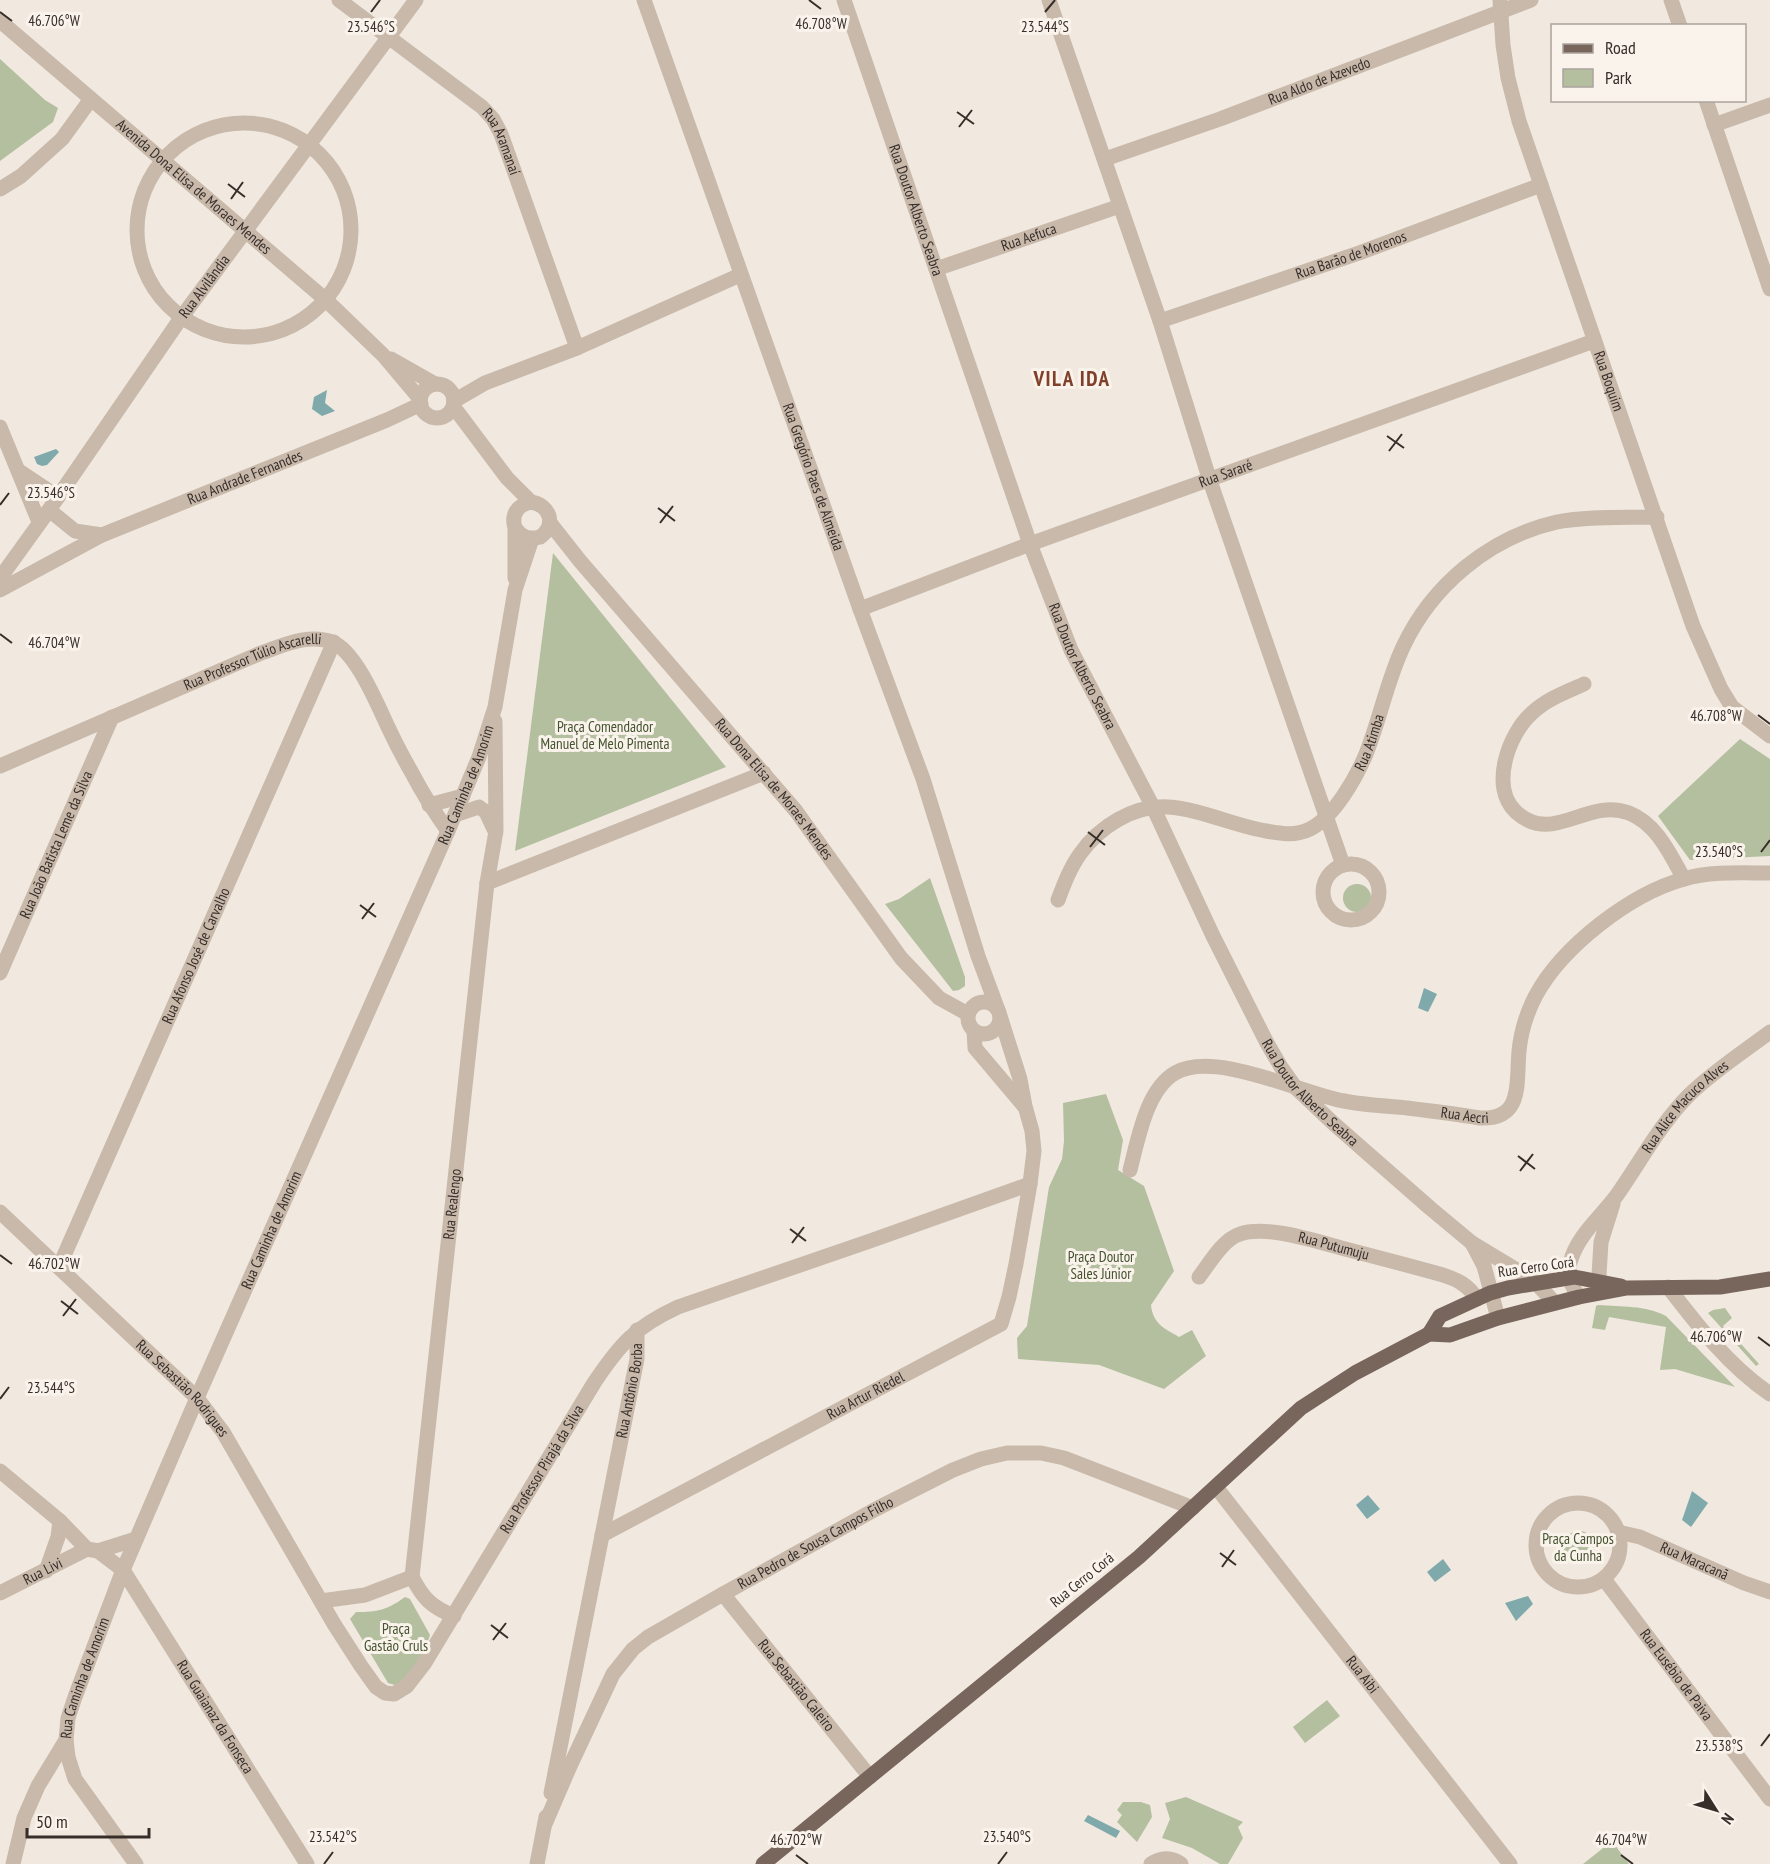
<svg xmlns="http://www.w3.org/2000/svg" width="1770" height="1864" font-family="'PT Sans Narrow',sans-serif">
  <rect width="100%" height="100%" fill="#f1e9df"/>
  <!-- green -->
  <g fill="#b4bf9f">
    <path d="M0,59l45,41 13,8 -5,14 -53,39z"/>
    <path d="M553,553l173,214 -211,84z"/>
    <path d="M1740,739l30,20v97l-80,4 -32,-44z"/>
    <path d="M930,878l35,99v9l-6,4 -6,1 -68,-87 14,-5z"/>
    <circle cx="1357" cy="898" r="14"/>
    <path d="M1106,1094l17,46 -5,30 26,16 30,85 -23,34c2,19 13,23 28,32l13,-7 14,26 -42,33 -65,-24 -81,-6 -1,-21 10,-12 22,-139 13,-28 2,-18 -1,-38z"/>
    <path d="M1598,1305c24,2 47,0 68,11l69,71 -60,-18 -15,1 6,-43 -57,-10 -4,13 -13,-2 4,-22z"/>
    <path d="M1725,1308l7,10 -9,8 8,10 2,-1 26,29 -3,2 -48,-53 5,-3z"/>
    <circle cx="1579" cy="1547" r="16"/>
    <path d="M405,1597l5,2 20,36c-4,14 -20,43 -32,51l-10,-3 -38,-64 6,-7c22,0 31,-2 49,-15z"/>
    <path d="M1327,1700l13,16 -35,27 -12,-16z"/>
    <path d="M1186,1797l57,25 -5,5 5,11 -15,26h-8l-28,-16 -30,-10 8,-19 -5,-16z"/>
    <path d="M1123,1802h18l9,3 2,12 -15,25 -20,-20 5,-7 -5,-5z"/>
    <path d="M1612,1841l17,23h-46z"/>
  </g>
  <!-- water -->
  <g fill="#80a9ac">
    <path d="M327,390l-2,13 10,8 -13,5 -10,-7 2,-12z"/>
    <path d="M56,449l3,3 -12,13 -5,1 -5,-2 -3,-7z"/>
    <path d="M1424,988l13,6 -9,18 -10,-4z"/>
    <path d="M1692,1491l16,12 -17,24 -9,-7z"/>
    <path d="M1368,1495l12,14 -13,10 -11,-14z"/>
    <path d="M1443,1559l8,11 -16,12 -8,-10z"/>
    <path d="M1528,1596l5,8 -17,17 -11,-18z"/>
    <path d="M1088,1815l32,16 -4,7 -32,-17z"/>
  </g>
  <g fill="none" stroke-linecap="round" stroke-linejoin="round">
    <!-- minor -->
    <g stroke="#c8b9ab" stroke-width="15">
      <path id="s1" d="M339,0l143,107 11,12 8,15 76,214"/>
      <path id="s2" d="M644,0l216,609 63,170 55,177 20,54"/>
      <path id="s3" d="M844,0l186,544 41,106 82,157 60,129 54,107 14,24 15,21 37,35 97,85 42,35 60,36 23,24"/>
      <path d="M1049,0l111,321 50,160 133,384"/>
      <path id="s4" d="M1500,0l3,45 5,33 11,43 174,505 28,63 11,18 38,29"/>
      <path d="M1671,0l9,26"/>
      <path id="s5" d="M0,21l326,279 57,55 37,44"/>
      <path d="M1706,100l64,189"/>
      <circle cx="244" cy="230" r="107"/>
      <path d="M1714,125l56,-20"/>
      <path id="s6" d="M1105,159l115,-40 311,-119"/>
      <path d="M0,189l21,-13 41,-37 29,-40"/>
      <path id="s7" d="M936,269l184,-63"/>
      <path id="s8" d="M1160,321l199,-68 182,-68"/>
      <path d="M391,359l44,25"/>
      <circle cx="437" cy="401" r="17"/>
      <path d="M454,401l31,-18 92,-35 163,-73"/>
      <path d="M453,406l54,72 24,24"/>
      <path d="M0,427l39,95"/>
      <path d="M19,471l39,26"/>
      <path d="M49,510l26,21 27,4"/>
      <path id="s9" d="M550,523l30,38 216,250 105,147 38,40 29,16"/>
      <path d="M515,528c6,9 14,12 25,9 17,-12 10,-32 -9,-35 -14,3 -20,13 -16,26v50"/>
      <path id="s10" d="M0,578l49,-68 132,-192 235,-318"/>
      <path id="s11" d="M0,590l102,-55 285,-115 34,-16"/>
      <path id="s12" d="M860,609l170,-65 564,-203"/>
      <path d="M1584,684c-18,8 -37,15 -52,29 -23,20 -43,74 -16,99 37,34 71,-15 113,1 28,11 41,41 55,66"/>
      <path id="s13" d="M0,766l261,-113c21,-7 48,-20 71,-11 24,9 46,64 57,87 7,15 15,30 23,44 11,21 23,40 36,58"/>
      <path d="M429,805l34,-9"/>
      <path d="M455,815l24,-8 7,5 8,17"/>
      <circle cx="1351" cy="892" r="28"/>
      <path d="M487,883l277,-110"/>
      <path id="s14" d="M1058,900c6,-16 12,-32 22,-46 19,-27 53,-49 88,-47 31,2 62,17 93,23 16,3 33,7 49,-1 24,-12 46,-51 56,-75 14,-35 21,-73 37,-107 29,-62 87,-110 154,-125 32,-6 67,-4 100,-5"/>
      <path id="s15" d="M0,973l112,-256"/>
      <circle cx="984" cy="1018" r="16"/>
      <path d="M974,1031l1,17 49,58"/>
      <path id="s16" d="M1130,1170c8,-30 16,-80 45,-97 40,-23 125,20 169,28 20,4 42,5 63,7 25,3 49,6 73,10 44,2 36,-36 39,-67 2,-20 8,-39 17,-56 27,-49 94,-101 148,-116 27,-8 58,-6 86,-6"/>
      <path id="s17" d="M0,1212l197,186 26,34 111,192 27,42 15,21 9,6 9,1 13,-8 17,-22 170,-281c26,-39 41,-56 84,-76l192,-66 160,-57"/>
      <path d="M1472,1243l12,23 14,52"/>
      <path id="s18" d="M59,1267l275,-625"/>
      <path id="s19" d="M1199,1277c11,-14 23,-37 41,-43 27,-10 81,9 109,16 31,8 62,16 94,25 15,5 25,10 34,24"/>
      <path d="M1668,1287c30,39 61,79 102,107"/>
      <path d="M1598,1292l3,-50 12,-38"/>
      <path id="s20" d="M1579,1297c-8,-12 -12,-20 -9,-34 7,-28 31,-46 47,-68 24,-34 43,-71 73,-101 24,-23 53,-42 80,-62"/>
      <path id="s21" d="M0,1471l60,50 27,28 11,2 25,19 184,294"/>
      <path id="s22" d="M1216,1487l294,377"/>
      <circle cx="1578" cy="1545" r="42"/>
      <path id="s23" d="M1618,1532l22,5 104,46 26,9"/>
      <path id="s24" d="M602,1535l399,-211 8,-27 7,-33 14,-80 4,-33 -2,-20 -7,-25 -5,-27 -20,-63"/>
      <path d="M98,1551l38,-12"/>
      <path d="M46,1571l12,-34 2,-16"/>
      <path id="s25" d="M412,1577l75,-694 9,-52 -1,-110"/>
      <path d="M412,1577c11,21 19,30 42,39"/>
      <path id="s26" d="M1604,1579l166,220"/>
      <path id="s27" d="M0,1593l87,-44"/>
      <path id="s28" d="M723,1594l147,183"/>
      <path d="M321,1601l44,-6 47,-18"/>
      <path d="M66,1740l2,17 7,22 61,85"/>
      <path id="s29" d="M551,1793l86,-434v-29"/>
      <path id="s30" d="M545,1824l25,-58 43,-92 20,-25 15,-12 75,-43 153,-85 77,-39 28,-11 26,-6h34l23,5 129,50"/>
      <path id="s31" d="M13,1864l11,-46 14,-32 28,-46 2,-22 7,-21 48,-127 74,-172 251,-567 31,-74 16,-50 20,-117 17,-51"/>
      <path d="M537,1864l9,-47"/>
      <path d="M1151,1864c10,-7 21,-7 30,0"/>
    </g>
    <!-- major -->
    <g stroke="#78665c" stroke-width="15">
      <path d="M1429,1334l11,-18 50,-23 18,-5 66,-11 47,9"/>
      <path d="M763,1864l376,-307 162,-149 54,-35 74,-39 21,1 48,-17 81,-21 48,-9 93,-1 50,-8"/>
    </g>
  </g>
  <!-- ticks -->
  <path fill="none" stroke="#372e2a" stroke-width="2" d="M809,0l12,9M0,12l12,9M371,12l9,-12M1045,12l10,-12M957,112l17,12M959,127l13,-17M228,184l17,13M231,199l12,-17M1387,436l17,12M1389,451l13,-17M0,505l9,-12M658,508l17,13M660,523l13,-17M0,634l12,9M1758,715l12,9M1088,832l17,13M1090,847l13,-17M1761,852l9,-12M360,905l16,12M362,919l12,-16M1518,1156l17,13M1520,1171l13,-17M790,1229l16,12M792,1243l12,-16M0,1255l12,9M61,1301l17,13M63,1316l13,-17M1758,1337l12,9M0,1399l9,-12M1220,1553l16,12M1222,1567l12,-17M491,1625l17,13M493,1640l13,-17M1761,1746l9,-12M796,1855l12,9M1621,1855l12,9M324,1864l9,-12M998,1864l9,-12"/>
  <g text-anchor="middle" stroke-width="6" stroke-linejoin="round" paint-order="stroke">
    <!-- street labels -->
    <g font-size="15" fill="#372e2a" stroke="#f9f3eb">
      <text dy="5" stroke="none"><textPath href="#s6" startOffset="228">Rua Aldo de Azevedo</textPath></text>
      <text dy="5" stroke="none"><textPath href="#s1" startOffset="219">Rua Aramanaí</textPath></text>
      <text dy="5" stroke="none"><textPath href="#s5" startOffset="255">Avenida Dona Elisa de Moraes Mendes</textPath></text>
      <text dy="5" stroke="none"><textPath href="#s3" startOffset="222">Rua Doutor Alberto Seabra</textPath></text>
      <text dy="5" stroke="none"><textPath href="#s7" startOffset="98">Rua Aefuca</textPath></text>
      <text dy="5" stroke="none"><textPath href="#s8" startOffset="202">Rua Barão de Morenos</textPath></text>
      <text dy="5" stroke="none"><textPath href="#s10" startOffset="356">Rua Alvilândia</textPath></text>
      <text dy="5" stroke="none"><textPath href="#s4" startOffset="398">Rua Boquim</textPath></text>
      <text dy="5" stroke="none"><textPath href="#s12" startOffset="390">Rua Sararé</textPath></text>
      <text dy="5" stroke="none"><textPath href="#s2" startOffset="506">Rua Gregório Paes de Almeida</textPath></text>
      <text dy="5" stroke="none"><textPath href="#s11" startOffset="270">Rua Andrade Fernandes</textPath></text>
      <text dy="5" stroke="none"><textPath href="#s13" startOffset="274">Rua Professor Túlio Ascarelli</textPath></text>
      <text dy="5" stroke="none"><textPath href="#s3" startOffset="708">Rua Doutor Alberto Seabra</textPath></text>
      <text dy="5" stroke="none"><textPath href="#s14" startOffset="408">Rua Atimba</textPath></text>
      <text dy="5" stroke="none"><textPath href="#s31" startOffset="1173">Rua Caminha de Amorim</textPath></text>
      <text dy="5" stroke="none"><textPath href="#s9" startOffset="348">Rua Dona Elisa de Moraes Mendes</textPath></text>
      <text dy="5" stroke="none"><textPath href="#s15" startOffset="140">Rua João Batista Leme da Silva</textPath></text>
      <text dy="5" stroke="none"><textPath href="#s18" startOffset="340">Rua Afonso José de Carvalho</textPath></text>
      <text dy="5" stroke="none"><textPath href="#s3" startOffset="1194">Rua Doutor Alberto Seabra</textPath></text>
      <text dy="5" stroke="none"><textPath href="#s20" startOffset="232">Rua Alice Macuco Alves</textPath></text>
      <text dy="5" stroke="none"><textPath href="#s16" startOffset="406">Rua Aecri</textPath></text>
      <text dy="5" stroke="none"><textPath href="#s25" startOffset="375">Rua Realengo</textPath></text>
      <text dy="5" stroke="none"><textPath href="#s31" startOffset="687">Rua Caminha de Amorim</textPath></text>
      <text dy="5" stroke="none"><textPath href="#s19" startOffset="156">Rua Putumuju</textPath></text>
      <text transform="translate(1536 1267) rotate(-8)" y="5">Rua Cerro Corá</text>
      <text dy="5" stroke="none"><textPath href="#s17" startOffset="254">Rua Sebastião Rodrigues</textPath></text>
      <text dy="5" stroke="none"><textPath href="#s29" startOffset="410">Rua Antônio Borba</textPath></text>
      <text dy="5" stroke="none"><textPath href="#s24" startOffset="298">Rua Artur Riedel</textPath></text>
      <text dy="5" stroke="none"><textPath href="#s17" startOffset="902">Rua Professor Pirajá da Silva</textPath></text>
      <text dy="5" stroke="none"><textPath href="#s30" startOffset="408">Rua Pedro de Sousa Campos Filho</textPath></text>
      <text dy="5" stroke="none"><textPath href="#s23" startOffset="82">Rua Maracanã</textPath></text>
      <text dy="5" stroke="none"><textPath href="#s27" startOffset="48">Rua Livi</textPath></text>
      <text transform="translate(1082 1580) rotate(-39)" y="5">Rua Cerro Corá</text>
      <text dy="5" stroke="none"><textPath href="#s26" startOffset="120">Rua Eusébio de Paiva</textPath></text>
      <text dy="5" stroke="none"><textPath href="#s22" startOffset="238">Rua Aibi</textPath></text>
      <text dy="5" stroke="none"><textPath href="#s31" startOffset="201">Rua Caminha de Amorim</textPath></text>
      <text dy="5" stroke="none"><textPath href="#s28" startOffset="117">Rua Sebastião Caleiro</textPath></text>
      <text dy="5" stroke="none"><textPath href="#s21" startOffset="333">Rua Guaianaz da Fonseca</textPath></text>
    </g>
    <!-- park labels -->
    <g font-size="15" fill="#45532f" stroke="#f9f3eb">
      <text x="605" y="732">Praça Comendador<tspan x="605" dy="17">Manuel de Melo Pimenta</tspan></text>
      <text x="1101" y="1262">Praça Doutor<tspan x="1101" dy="17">Sales Júnior</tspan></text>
      <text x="1578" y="1544">Praça Campos<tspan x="1578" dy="17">da Cunha</tspan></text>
      <text x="396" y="1634">Praça<tspan x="396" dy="17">Gastão Cruls</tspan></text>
    </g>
    <!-- district labels -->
    <g font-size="21" font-weight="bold" letter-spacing="1.5" fill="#804029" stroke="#f9f3eb">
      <text x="1072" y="386">VILA IDA</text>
    </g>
  </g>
  <g font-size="15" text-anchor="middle" fill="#372e2a" stroke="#f9f3eb" stroke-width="6" stroke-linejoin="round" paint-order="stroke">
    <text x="54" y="26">46.706°W</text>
    <text x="821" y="29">46.708°W</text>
    <text x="371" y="32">23.546°S</text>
    <text x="1045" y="32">23.544°S</text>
    <text x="51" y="498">23.546°S</text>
    <text x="54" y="648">46.704°W</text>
    <text x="1716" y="721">46.708°W</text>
    <text x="1719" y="857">23.540°S</text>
    <text x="54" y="1269">46.702°W</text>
    <text x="1716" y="1342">46.706°W</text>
    <text x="51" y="1393">23.544°S</text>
    <text x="1719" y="1751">23.538°S</text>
    <text x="333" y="1842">23.542°S</text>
    <text x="1007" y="1842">23.540°S</text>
    <text x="796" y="1845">46.702°W</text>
    <text x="1621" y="1845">46.704°W</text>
  </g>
  <!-- legend -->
  <rect x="1551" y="24" width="195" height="78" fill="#f9f3eb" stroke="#aba49e" stroke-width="1.5"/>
  <rect x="1563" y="44" width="30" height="9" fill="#78665c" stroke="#aba49e" stroke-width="1.5"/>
  <text x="1605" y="54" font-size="18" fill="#372e2a">Road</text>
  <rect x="1563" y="69" width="30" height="18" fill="#b4bf9f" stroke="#aba49e" stroke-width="1.5"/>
  <text x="1605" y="84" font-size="18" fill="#372e2a">Park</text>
  <!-- north arrow -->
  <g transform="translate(1716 1810) rotate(127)" stroke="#f9f3eb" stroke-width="4.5" paint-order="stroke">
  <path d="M0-4.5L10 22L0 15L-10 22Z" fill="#372e2a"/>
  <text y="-9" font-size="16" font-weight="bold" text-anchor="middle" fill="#372e2a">N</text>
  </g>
  <!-- scale -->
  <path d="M27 1828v9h122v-9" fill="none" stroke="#372e2a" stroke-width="3"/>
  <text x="36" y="1828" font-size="18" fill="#372e2a" stroke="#f9f3eb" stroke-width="4.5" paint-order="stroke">50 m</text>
</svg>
